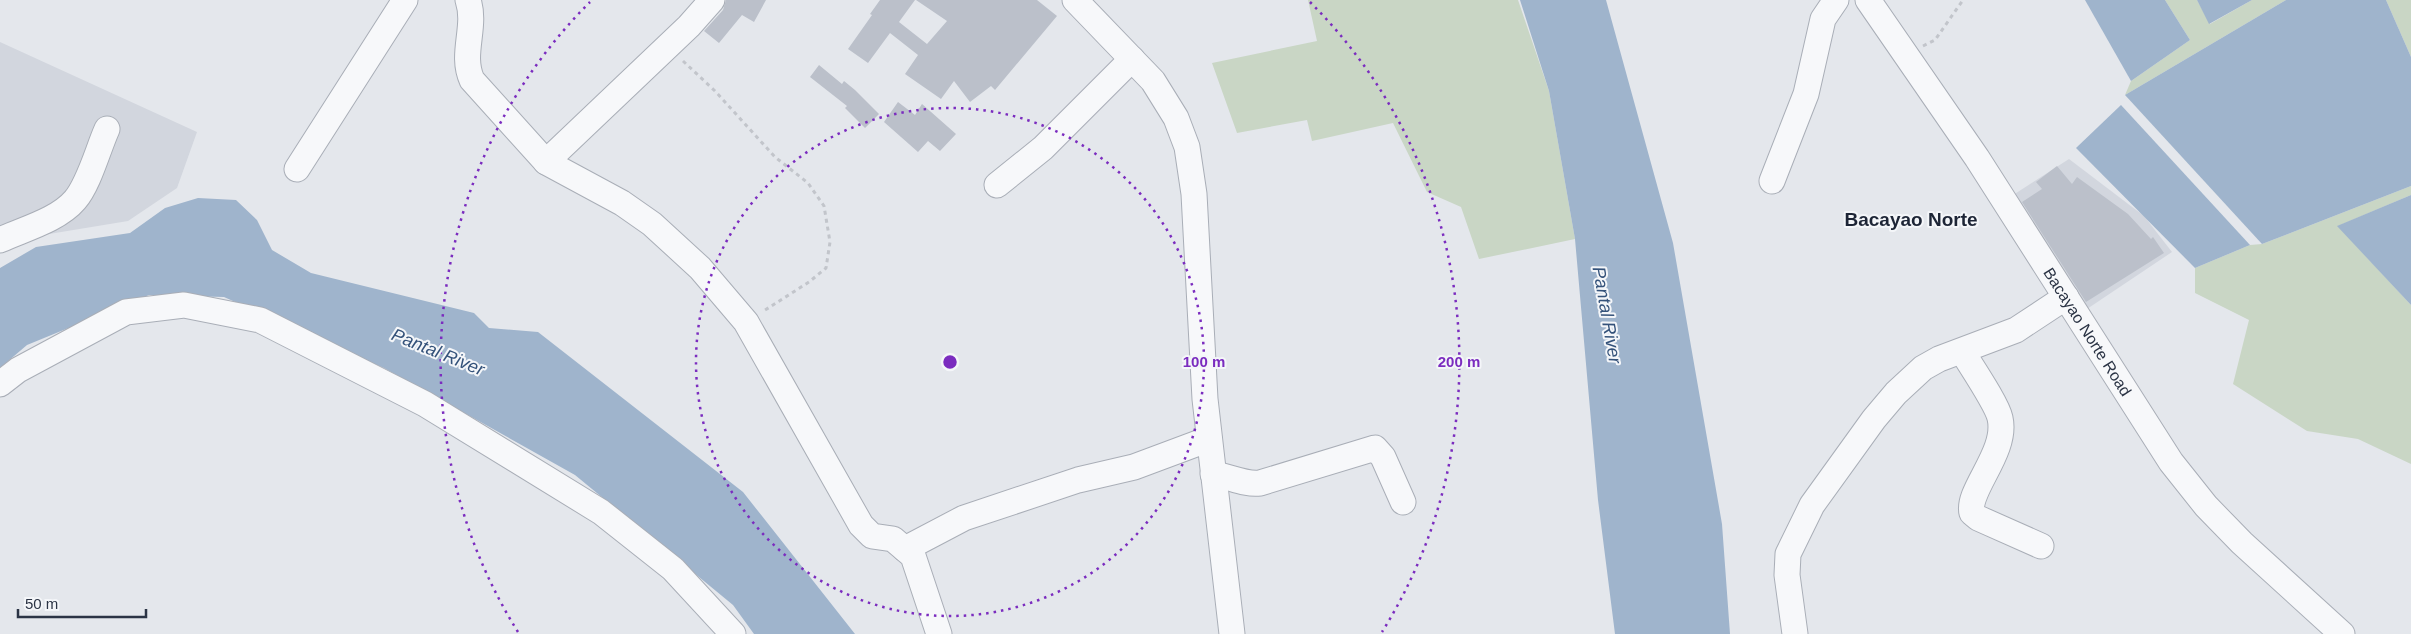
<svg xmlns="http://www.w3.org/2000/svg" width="2411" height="634" font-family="Arial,sans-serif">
  <rect width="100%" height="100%" fill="#e4e7ec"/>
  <!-- built -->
  <g fill="#d2d6de">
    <path d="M0,42l197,90 -20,56 -49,33 -85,14 -43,18z"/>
    <path d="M2069,159l75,57 28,36 -88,59 -74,-114z"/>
  </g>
  <!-- green -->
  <g fill="#c9d6c5">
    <path d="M1308,0h210l31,91 26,148 -96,20 -18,-52 -34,-15 -34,-69 -81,18 -5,-21 -70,13 -25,-70 105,-22z"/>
    <path d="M2165,0h32l13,24 42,-24h34l-161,95 6,-14 59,-41z"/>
    <path d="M2386,0h25v57z"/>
    <path d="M2411,186v9l-73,31 73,79v159l-53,-25 -51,-8 -74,-47 16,-64 -54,-27v-25l55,-23 12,-1z"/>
  </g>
  <!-- water -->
  <g fill="#9fb4cc">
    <path d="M1520,0h86l67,243 49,281 8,110h-115l-17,-134 -23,-261 -26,-148z"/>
    <path d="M2085,0h80l25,40 -59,41z"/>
    <path d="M2197,0h55l-43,24z"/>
    <path d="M2286,0h100l25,57v129l-149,58 -137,-149z"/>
    <path d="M2121,105l129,140 -55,23 -119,-120z"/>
    <path d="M2411,195v110l-74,-79z"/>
    <path d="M198,198l38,2 21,20 15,30 39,23 163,40 15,15 49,4 205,160 112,142h-101l-21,-29 -158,-130 -191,-107 -160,-71 -75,-2 -122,50 -27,23v-100l36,-21 94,-14 35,-25z"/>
  </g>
  <!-- building -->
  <g fill="#bbc0ca">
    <path d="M726,0h40l-12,22 -12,-7 -23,28 -15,-12 19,-21z"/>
    <path d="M880,0h35l-16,22 28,22 20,-23 -31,-21h121l20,16 -62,74 -4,-4 -21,16 -16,-21 -13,18 -36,-25 13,-19 -28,-22 -22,30 -20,-14 24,-34 -2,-1z"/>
    <path d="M819,65l23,19 2,-3 11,9 24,24 -14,14 -20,-20 2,-2 -37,-29z"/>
    <path d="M898,102l17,13 7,-11 34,30 -16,17 -12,-10 -10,11 -34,-30z"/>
    <path d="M2057,166l15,18 5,-7 51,37 23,25 2,-2 11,16 -78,49 -64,-100 20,-13 -6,-7z"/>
  </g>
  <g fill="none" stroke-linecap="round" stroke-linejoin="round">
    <defs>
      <g id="minor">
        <path d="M468,0c9,27 -8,54 4,80l74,82 76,41 30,21 48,44 46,54 115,203 11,11 21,3 20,17 26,78"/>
        <path d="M1075,0l78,81 23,37 11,29 7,47 11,205 27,235"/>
        <path id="s1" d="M1868,0l109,158 194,304 35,44 36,37 100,91"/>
        <path d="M546,162l143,-136 23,-26"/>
        <path d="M297,169l108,-169"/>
        <path d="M1772,181l34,-87 17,-75 13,-19"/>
        <path d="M997,185l46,-37 89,-89"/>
        <path d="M0,240c24,-11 58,-20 75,-40 14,-16 23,-51 32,-71"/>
        <path d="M1962,351c9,15 35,53 38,67 8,34 -34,73 -28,95l6,5 63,28"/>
        <path d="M0,384l18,-14 108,-58 58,-7 76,15 165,84 176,108 72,57 60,65"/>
        <path d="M1213,474c16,2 31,11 47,9l115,-35 8,9 20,45"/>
        <path d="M905,549l59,-31 114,-38 56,-13 75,-28"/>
        <path d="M1795,634l-8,-59 1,-21 24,-49 62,-86 22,-26 27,-25 16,-9 77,-29 50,-33"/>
      </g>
    </defs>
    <!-- minor casing -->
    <use href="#minor" stroke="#a9aeb7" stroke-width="27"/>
    <!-- path -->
    <g stroke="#c2c5cb" stroke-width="3" stroke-dasharray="4 4" stroke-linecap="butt">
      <path d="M1923,46l12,-6 28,-40"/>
      <path d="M683,61l32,30 60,66 33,26 16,23 6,36 -4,26 -17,14 -47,30"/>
    </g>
    <!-- minor -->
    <use href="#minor" stroke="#f7f8fa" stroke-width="25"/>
  </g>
  <!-- distance rings -->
  <g fill="none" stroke="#7b2cbf" stroke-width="2.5" stroke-dasharray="2.5 5">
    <circle cx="950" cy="362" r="254"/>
    <path d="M518 632A509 509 0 0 1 590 2M1310 2A509 509 0 0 1 1382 632"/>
  </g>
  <g text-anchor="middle" stroke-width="4" stroke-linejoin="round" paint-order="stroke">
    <!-- street labels -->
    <g font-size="16" fill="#2b3445" stroke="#f4f6f9">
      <text dy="6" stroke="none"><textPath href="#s1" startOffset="398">Bacayao Norte Road</textPath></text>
    </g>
    <!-- water labels -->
    <g font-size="18" font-style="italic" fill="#34527a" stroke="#f4f6f9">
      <text transform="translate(1607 315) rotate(80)" y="6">Pantal River</text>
      <text transform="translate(438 352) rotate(22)" y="6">Pantal River</text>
    </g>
    <!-- quarter labels -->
    <g font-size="19" font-weight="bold" fill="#1d2536" stroke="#f4f6f9">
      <text x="1911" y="226">Bacayao Norte</text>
    </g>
  </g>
  <circle cx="950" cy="362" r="8" fill="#7b2cbf" stroke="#f4f6f9" stroke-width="2.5"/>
  <g font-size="15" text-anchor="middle" font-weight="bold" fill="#7b2cbf" stroke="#f4f6f9" stroke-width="4" stroke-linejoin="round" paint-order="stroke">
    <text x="1204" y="367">100 m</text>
    <text x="1459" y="367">200 m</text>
  </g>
  <!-- scale -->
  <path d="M18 609v8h128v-8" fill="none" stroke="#2b3445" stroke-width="2.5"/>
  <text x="25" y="609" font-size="15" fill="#2b3445" stroke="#f4f6f9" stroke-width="4" paint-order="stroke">50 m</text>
</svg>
